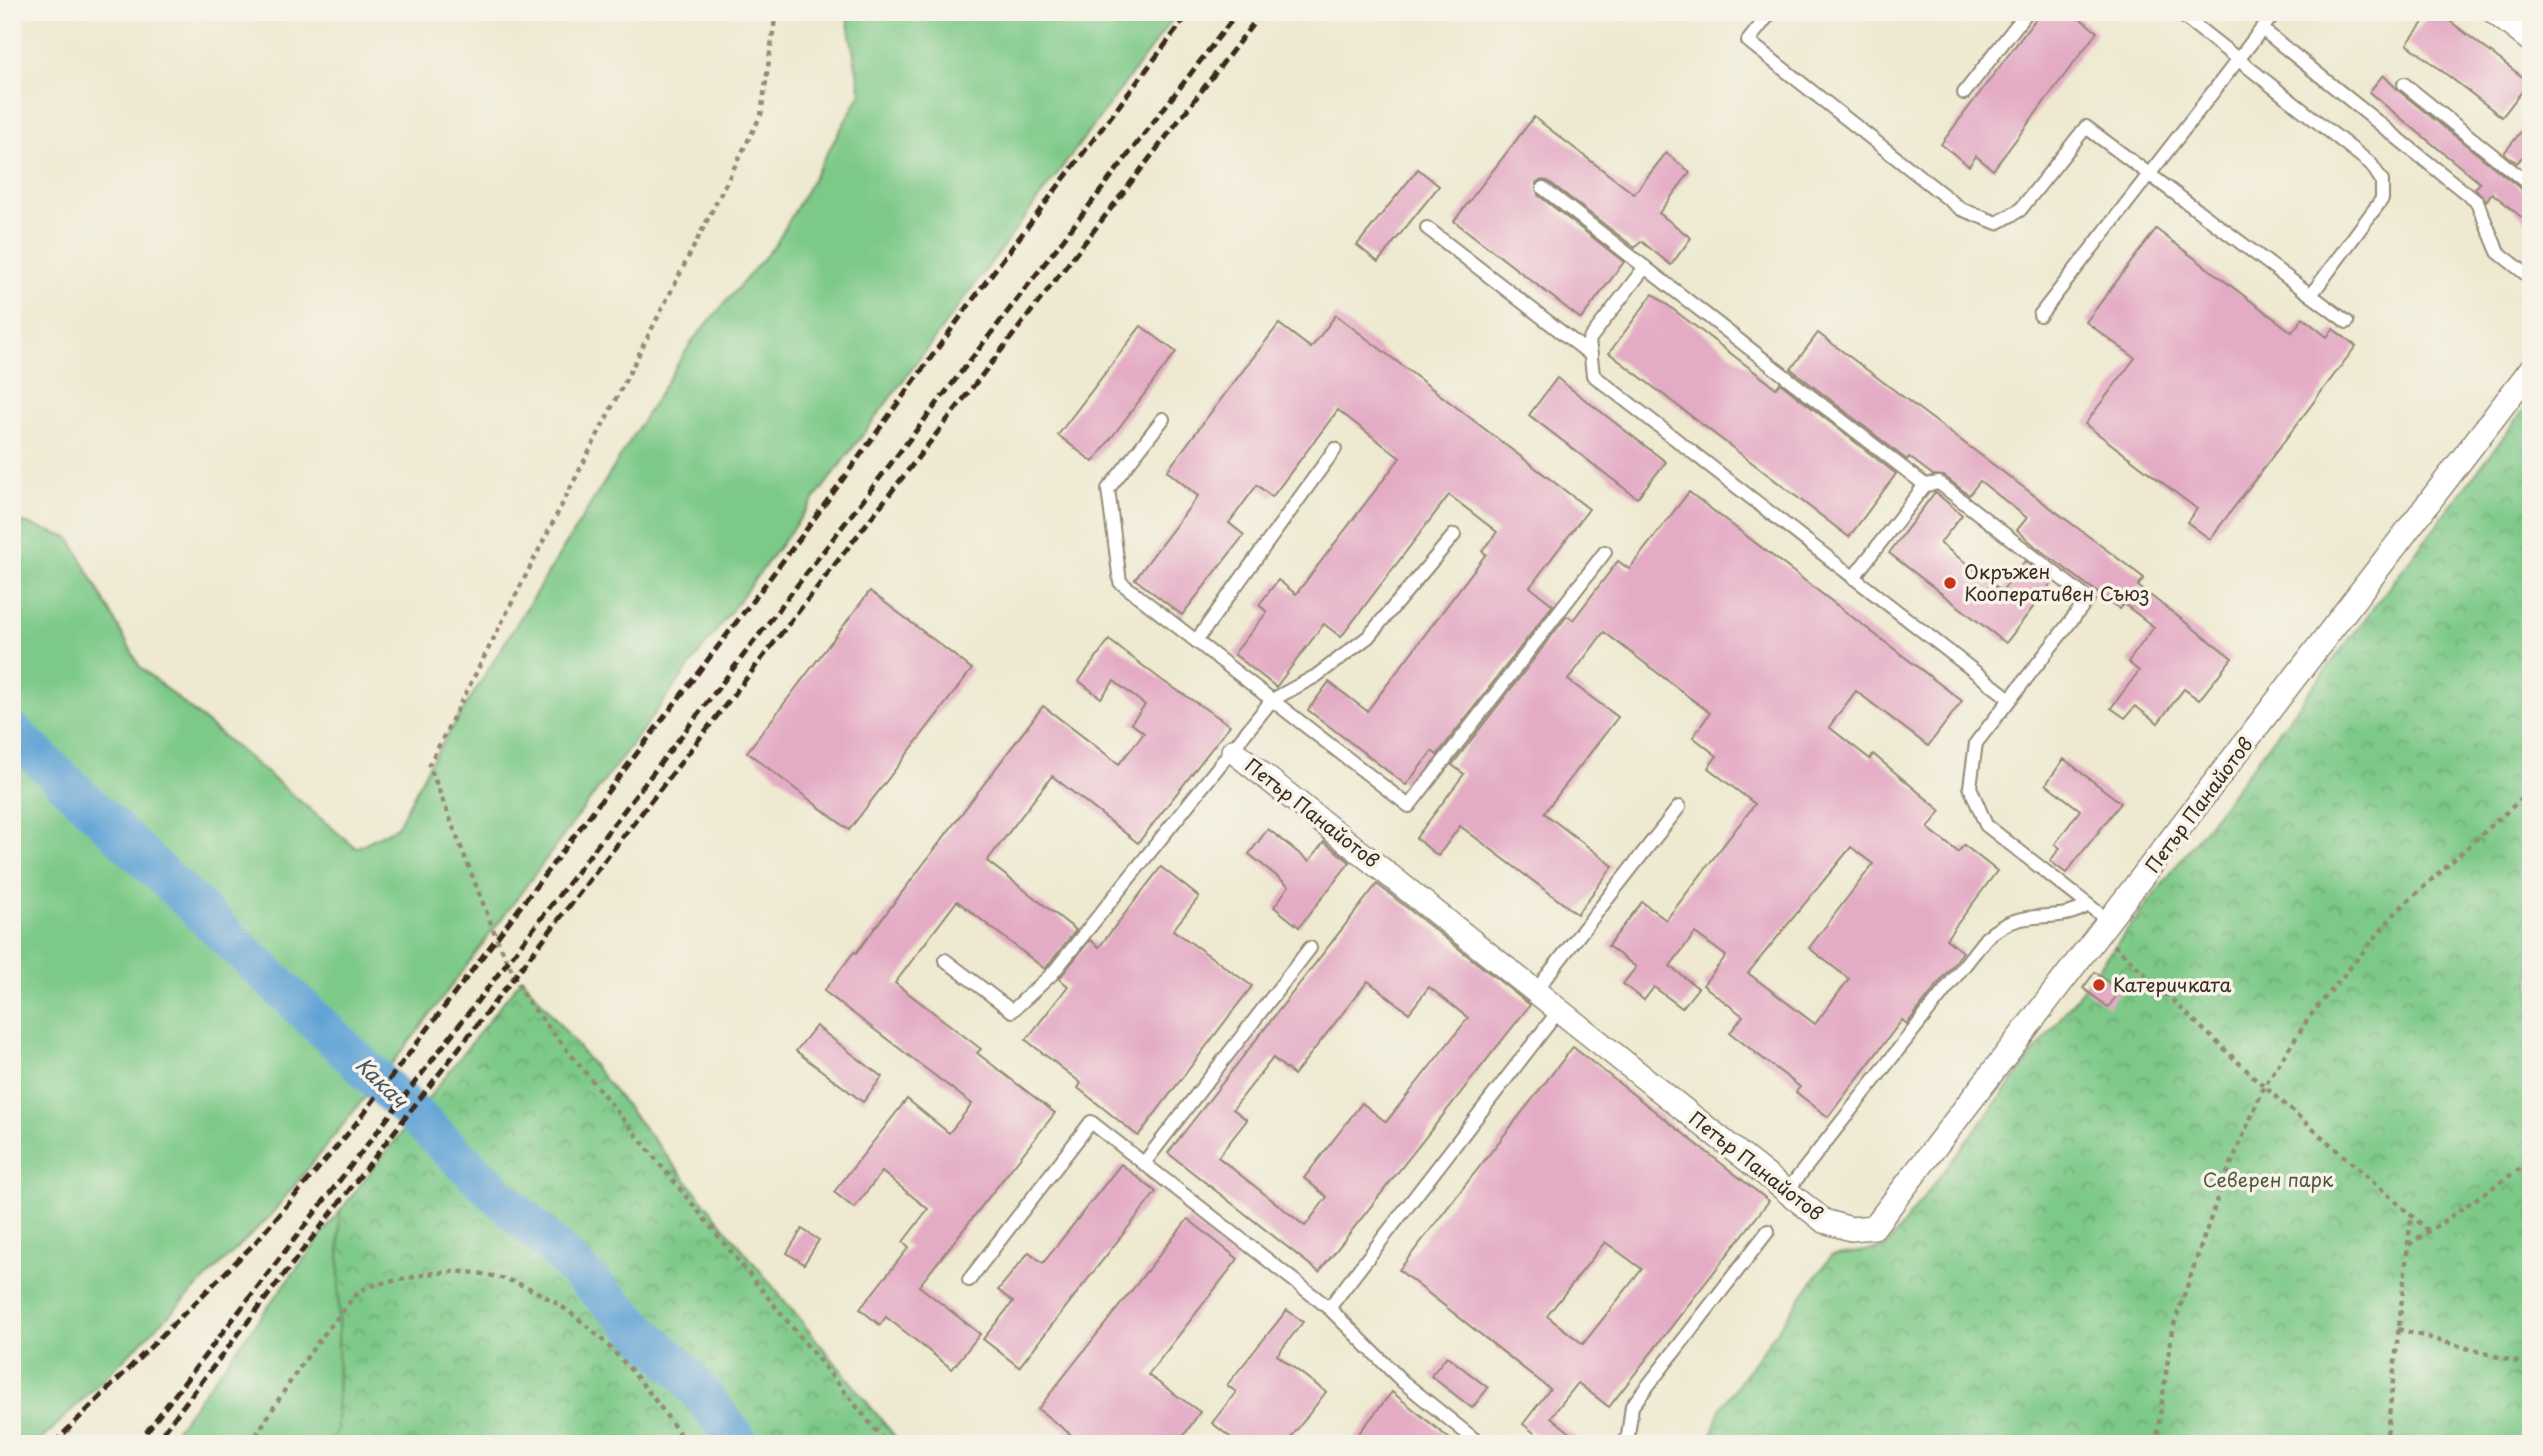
<svg xmlns="http://www.w3.org/2000/svg" width="2543" height="1456" font-family="'Playpen Sans',sans-serif">
  <defs>
    <pattern id="park-crowns" width="20" height="18" patternUnits="userSpaceOnUse" patternTransform="scale(1.75)"><rect width="20" height="18" fill="#7dc988"/><path d="M2 6a3 3 0 1 1 6 0M12 15a3 3 0 1 1 6 0" fill="none" stroke="#68a36f"/></pattern>
  </defs>
  <rect width="100%" height="100%" fill="#f7f3e8"/>
  <filter id="ink" filterUnits="userSpaceOnUse"><feTurbulence type="fractalNoise" baseFrequency=".0143" numOctaves="2"/><feDisplacementMap in="SourceGraphic" scale="14" xChannelSelector="R" yChannelSelector="G"/><feConvolveMatrix kernelMatrix="1 2 1 2 8 2 1 2 1" color-interpolation-filters="sRGB"/></filter>
  <filter id="wash" filterUnits="userSpaceOnUse"><feTurbulence type="fractalNoise" baseFrequency=".00686" numOctaves="4" result="noise"/><feDisplacementMap in="SourceGraphic" scale="28" xChannelSelector="R" yChannelSelector="G"/><feGaussianBlur stdDeviation="1.57" result="paint"/><feColorMatrix in="noise" values="0 0 0 0 0 0 0 0 0 0 0 0 0 0 0 0 0 1.4 0 .05"/><feComposite in="paint" operator="in"/></filter>
  <g filter="url(#wash)">
    <rect width="100%" height="100%" fill="#eee9d0"/>
    <!-- grass -->
    <g fill="#7dc988" stroke="#5c7a53" stroke-width="2">
      <path d="M846,12h332l-764,1024 -145,181 -232,227h-25v-925l58,19 70,129 216,181 41,-21 32,-62 263,-424 84,-97 85,-151z"/>
      <path d="M340,1211l-3,220 -9,13h-163z"/>
    </g>
    <!-- park -->
    <g fill="url(#park-crowns)" stroke="#5c7a53" stroke-width="2">
      <path d="M2531,401v1043h-822l11,-35 111,-153 54,-8z"/>
      <path d="M522,978l379,466h-573l9,-13 3,-220z"/>
    </g>
    <g fill="none" stroke-linecap="round" stroke-linejoin="round">
      <!-- river -->
      <path stroke="#61a3d5" stroke-width="40" d="M12,732l673,641 55,71"/>
    </g>
    <g id="blocks">
      <!-- building -->
      <g fill="#e4abc5" fill-rule="evenodd">
        <path d="M2041,12h31l25,20 -104,138 -17,-14 -7,10 -28,-22z"/>
        <path d="M2431,12h7l91,70 -27,35 -95,-73z"/>
        <path d="M2383,75l16,16 132,106v28l-39,-32 -6,8 -11,-12 5,-6 -111,-91z"/>
        <path d="M1534,117l100,77 32,-41 24,19 -31,41 32,25 -20,27 -30,-24 -6,7 -87,-67 -8,-1 -4,3 2,12 86,67 -43,57 -127,-98z"/>
        <path d="M2531,119v28l-14,16 -13,-10z"/>
        <path d="M1418,169l21,17 -61,76 -21,-17z"/>
        <path d="M2156,229l136,103 11,-14 24,19 6,-8 23,17 -146,193 -23,-17 10,-13 -112,-85 50,-66 -49,-36z"/>
        <path d="M1653,294l123,94 4,-5 116,91 -47,63 -240,-184z"/>
        <path d="M1336,315l253,194 -59,78 23,18 -116,150 -5,-4 -26,34 -98,-75 21,-28 38,29 119,-157 -4,-3 15,-19 -48,-37 -108,142 -17,-13 -48,63 -42,-33 33,-42 -8,-7 19,-25 18,14 104,-136 -62,-48 -66,87 -15,-12 -28,38 15,12 -62,80 -47,-36 63,-83 -31,-25 48,-64 64,-83 32,24z"/>
        <path d="M1141,326l35,26 -83,110 -35,-27z"/>
        <path d="M1818,333l326,245 -6,8 94,72 -33,42 -15,-11 -26,34 -23,-17 -10,12 -14,-10 28,-37 -11,-9 26,-35 -30,-23 -4,5 -84,-62 -19,-17 10,-12 -47,-37 -11,14 -25,-19 -11,-1 -24,-18 -2,3 -116,-91z"/>
        <path d="M1557,378l109,84 -29,36 -108,-83z"/>
        <path d="M1689,492l273,209 -34,45 -72,-55 -27,36 41,32 3,-5 68,57 -13,17 30,24 6,-7 33,26 -51,68 17,13 -56,72 -5,-4 -74,97 -32,-25 4,-5 -70,-54 13,-17 -40,-31 23,-29 -31,-23 -25,33 28,22 -16,20 -28,-21 -10,13 -21,-16 13,-17 -28,-21 34,-44 24,18 89,-116 -47,-36 9,-12 -24,-19 17,-24 -106,-81 -36,48 50,37 -74,96 69,53 -36,48 -117,-88 -22,30 -22,-18 48,-64 -12,-9 115,-149 6,4 45,-59 11,8zM1851,847l22,17 -64,84 40,31 -34,45 -67,-51z"/>
        <path d="M1935,492l27,23 -22,28 62,48 23,-30 27,21 -46,61 -117,-90z"/>
        <path d="M870,591l102,78 -123,161 -102,-78z"/>
        <path d="M1109,640l54,41 67,44 -92,118 -86,-67 -65,85 89,69 -31,39 -88,-68 -62,82 86,66 -4,4 78,60 -136,173 61,48 -28,35 -66,-52 -6,8 -20,-16 49,-62 -6,-5 25,-33 -46,-37 -28,36 -20,-16 73,-93 42,34 23,-29 -148,-113 30,-39 2,1 187,-247 76,58 25,-31 -13,-10 14,-18 -31,-24 -13,17 -22,-17z"/>
        <path d="M2064,759l57,44 -55,70 -16,-12 10,-13 -5,-4 25,-34 -34,-26z"/>
        <path d="M1268,829l41,32 15,-19 26,20 -51,65 -25,-20 15,-21 -40,-32z"/>
        <path d="M1161,867l38,30 -26,33 79,56 -114,150 -60,-48 3,-5 -55,-43 42,-54 -9,-7 31,-39 9,7z"/>
        <path d="M1377,884l153,121 -211,267 -151,-119zM1368,981l41,32 20,-26 39,31 -82,104 -24,-19 -58,75 23,19 -22,29 -87,-69 29,-37 -14,-11 40,-51 21,17z"/>
        <path d="M2095,972l25,19 -12,16 -25,-19z"/>
        <path d="M816,1026l66,51 -19,25 -67,-51z"/>
        <path d="M1573,1047l196,154 -160,206 -31,-24 -27,34 33,27h-36l-25,-20 27,-35 -151,-119zM1605,1242l37,27 -59,75 -36,-28z"/>
        <path d="M1121,1164l35,28 -137,175 -36,-28 30,-37 -15,-12 31,-38 14,11z"/>
        <path d="M1188,1219l50,40 -90,116 52,37 -22,32h-95l-45,-35z"/>
        <path d="M802,1229l17,11 -15,24 -17,-11z"/>
        <path d="M1287,1310l16,12 -26,33 49,37 -40,52h-47l-27,-21 24,-31 -9,-7z"/>
        <path d="M1447,1356l41,32 -16,20 -41,-32z"/>
        <path d="M1392,1392l64,52h-106z"/>
      </g>
    </g>
  </g>
  <g filter="url(#ink)">
    <use href="#blocks" fill-opacity="0" stroke="#948a77" stroke-width="2"/>
    <g fill="none" stroke-linecap="round" stroke-linejoin="round">
      <defs>
        <g id="service">
          <path d="M1771,12l-23,29 213,168 36,14 23,-13 66,-83 261,195"/>
          <path d="M2178,12l193,152 11,17v18l-71,96"/>
          <path d="M2262,29l215,173 21,50 33,26"/>
          <path d="M2404,84l127,102"/>
          <path d="M1964,93l63,-81"/>
          <path d="M1543,188l382,297 14,-2 149,116 -112,144 -6,44 16,38 124,97"/>
          <path d="M1427,228l164,127"/>
          <path d="M1645,267l-56,73 4,35 417,324"/>
          <path d="M2040,315l235,-303"/>
          <path d="M1454,535l-86,102 -52,39 -44,24 137,106 196,-254"/>
          <path d="M1853,578l72,-93"/>
          <path d="M1196,641l139,-192"/>
          <path d="M945,960l67,51 40,-37 220,-274 -152,-118 -12,-93 55,-70"/>
          <path d="M1536,990l143,-183"/>
          <path d="M1144,1163l166,-215"/>
          <path d="M1787,1191l199,-253c39,-35 68,-11 102,-33"/>
          <path d="M969,1280l122,-158 238,186 231,-299"/>
          <path d="M1329,1308l73,73 78,63"/>
          <path d="M1622,1444l6,-8 4,-30 136,-175"/>
        </g>
        <g id="minor">
          <path d="M2494,12l37,29"/>
          <path d="M1233,751l591,470 27,8 23,-2 657,-858"/>
        </g>
      </defs>
      <!-- service casing -->
      <use href="#service" stroke="#948a77" stroke-width="16"/>
      <!-- minor casing -->
      <use href="#minor" stroke="#948a77" stroke-width="26"/>
      <!-- path -->
      <g stroke="#948a77" stroke-width="4.5" stroke-dasharray="5 5" stroke-linecap="butt">
        <path d="M776,12l-15,103 -332,650 68,174 28,59 362,446"/>
        <path d="M2114,945l142,134 173,152"/>
        <path d="M2409,1245l122,-84"/>
        <path d="M2398,1329l133,37"/>
        <path d="M251,1444c27,-44 54,-88 87,-127 7,-8 13,-18 21,-25 11,-9 37,-11 51,-14 125,-33 214,73 276,166"/>
        <path d="M2156,1444l16,-114 50,-145 42,-98 46,-71 87,-105 134,-121"/>
        <path d="M2386,1444l25,-227"/>
      </g>
      <!-- service -->
      <use href="#service" stroke="#fff" stroke-width="12"/>
      <!-- minor -->
      <use href="#minor" stroke="#fff" stroke-width="23"/>
      <!-- rail -->
      <g stroke="#3b2a1e" stroke-width="5" stroke-dasharray="10 5" stroke-linecap="butt">
        <path d="M53,1444l201,-200 97,-114 450,-593 184,-254 205,-271"/>
        <path d="M137,1444l1101,-1432"/>
        <path d="M154,1444c367,-480 741,-953 1108,-1432"/>
      </g>
    </g>
  </g>
  <!-- markers -->
  <g fill="#c8321e" stroke="#f7f3e8" stroke-width="2.5">
    <circle cx="1950" cy="583" r="7"/>
    <circle cx="2099" cy="985" r="7"/>
  </g>
  <g text-anchor="middle" stroke-width="7" stroke-linejoin="round" paint-order="stroke">
    <!-- poi labels -->
    <g font-size="19" fill="#3b2a1e" stroke="#f7f3e8" text-anchor="start">
      <text x="1964" y="579">Окръжен<tspan x="1964" dy="22">Кооперативен Съюз</tspan></text>
      <text x="2113" y="992">Катеричката</text>
    </g>
    <!-- street labels -->
    <g font-size="19" fill="#3b2a1e" stroke="#f7f3e8">
      <text transform="translate(2199 805) rotate(-53)" y="7">Петър Панайотов</text>
      <text transform="translate(1312 813) rotate(38)" y="7">Петър Панайотов</text>
      <text transform="translate(1756 1166) rotate(38)" y="7">Петър Панайотов</text>
    </g>
    <!-- park labels -->
    <g font-size="19" fill="#4f5a3e" stroke="#f7f3e8">
      <text x="2268" y="1187">Северен парк</text>
    </g>
    <!-- water labels -->
    <g font-size="21" font-style="italic" fill="#48545e" stroke="#f7f3e8">
      <text transform="translate(381 1083) rotate(44)" y="7">Какач</text>
    </g>
  </g>
  <!-- margin -->
  <rect width="2543" height="1456" fill="none" stroke="#f7f3e8" stroke-width="42"/>
</svg>
